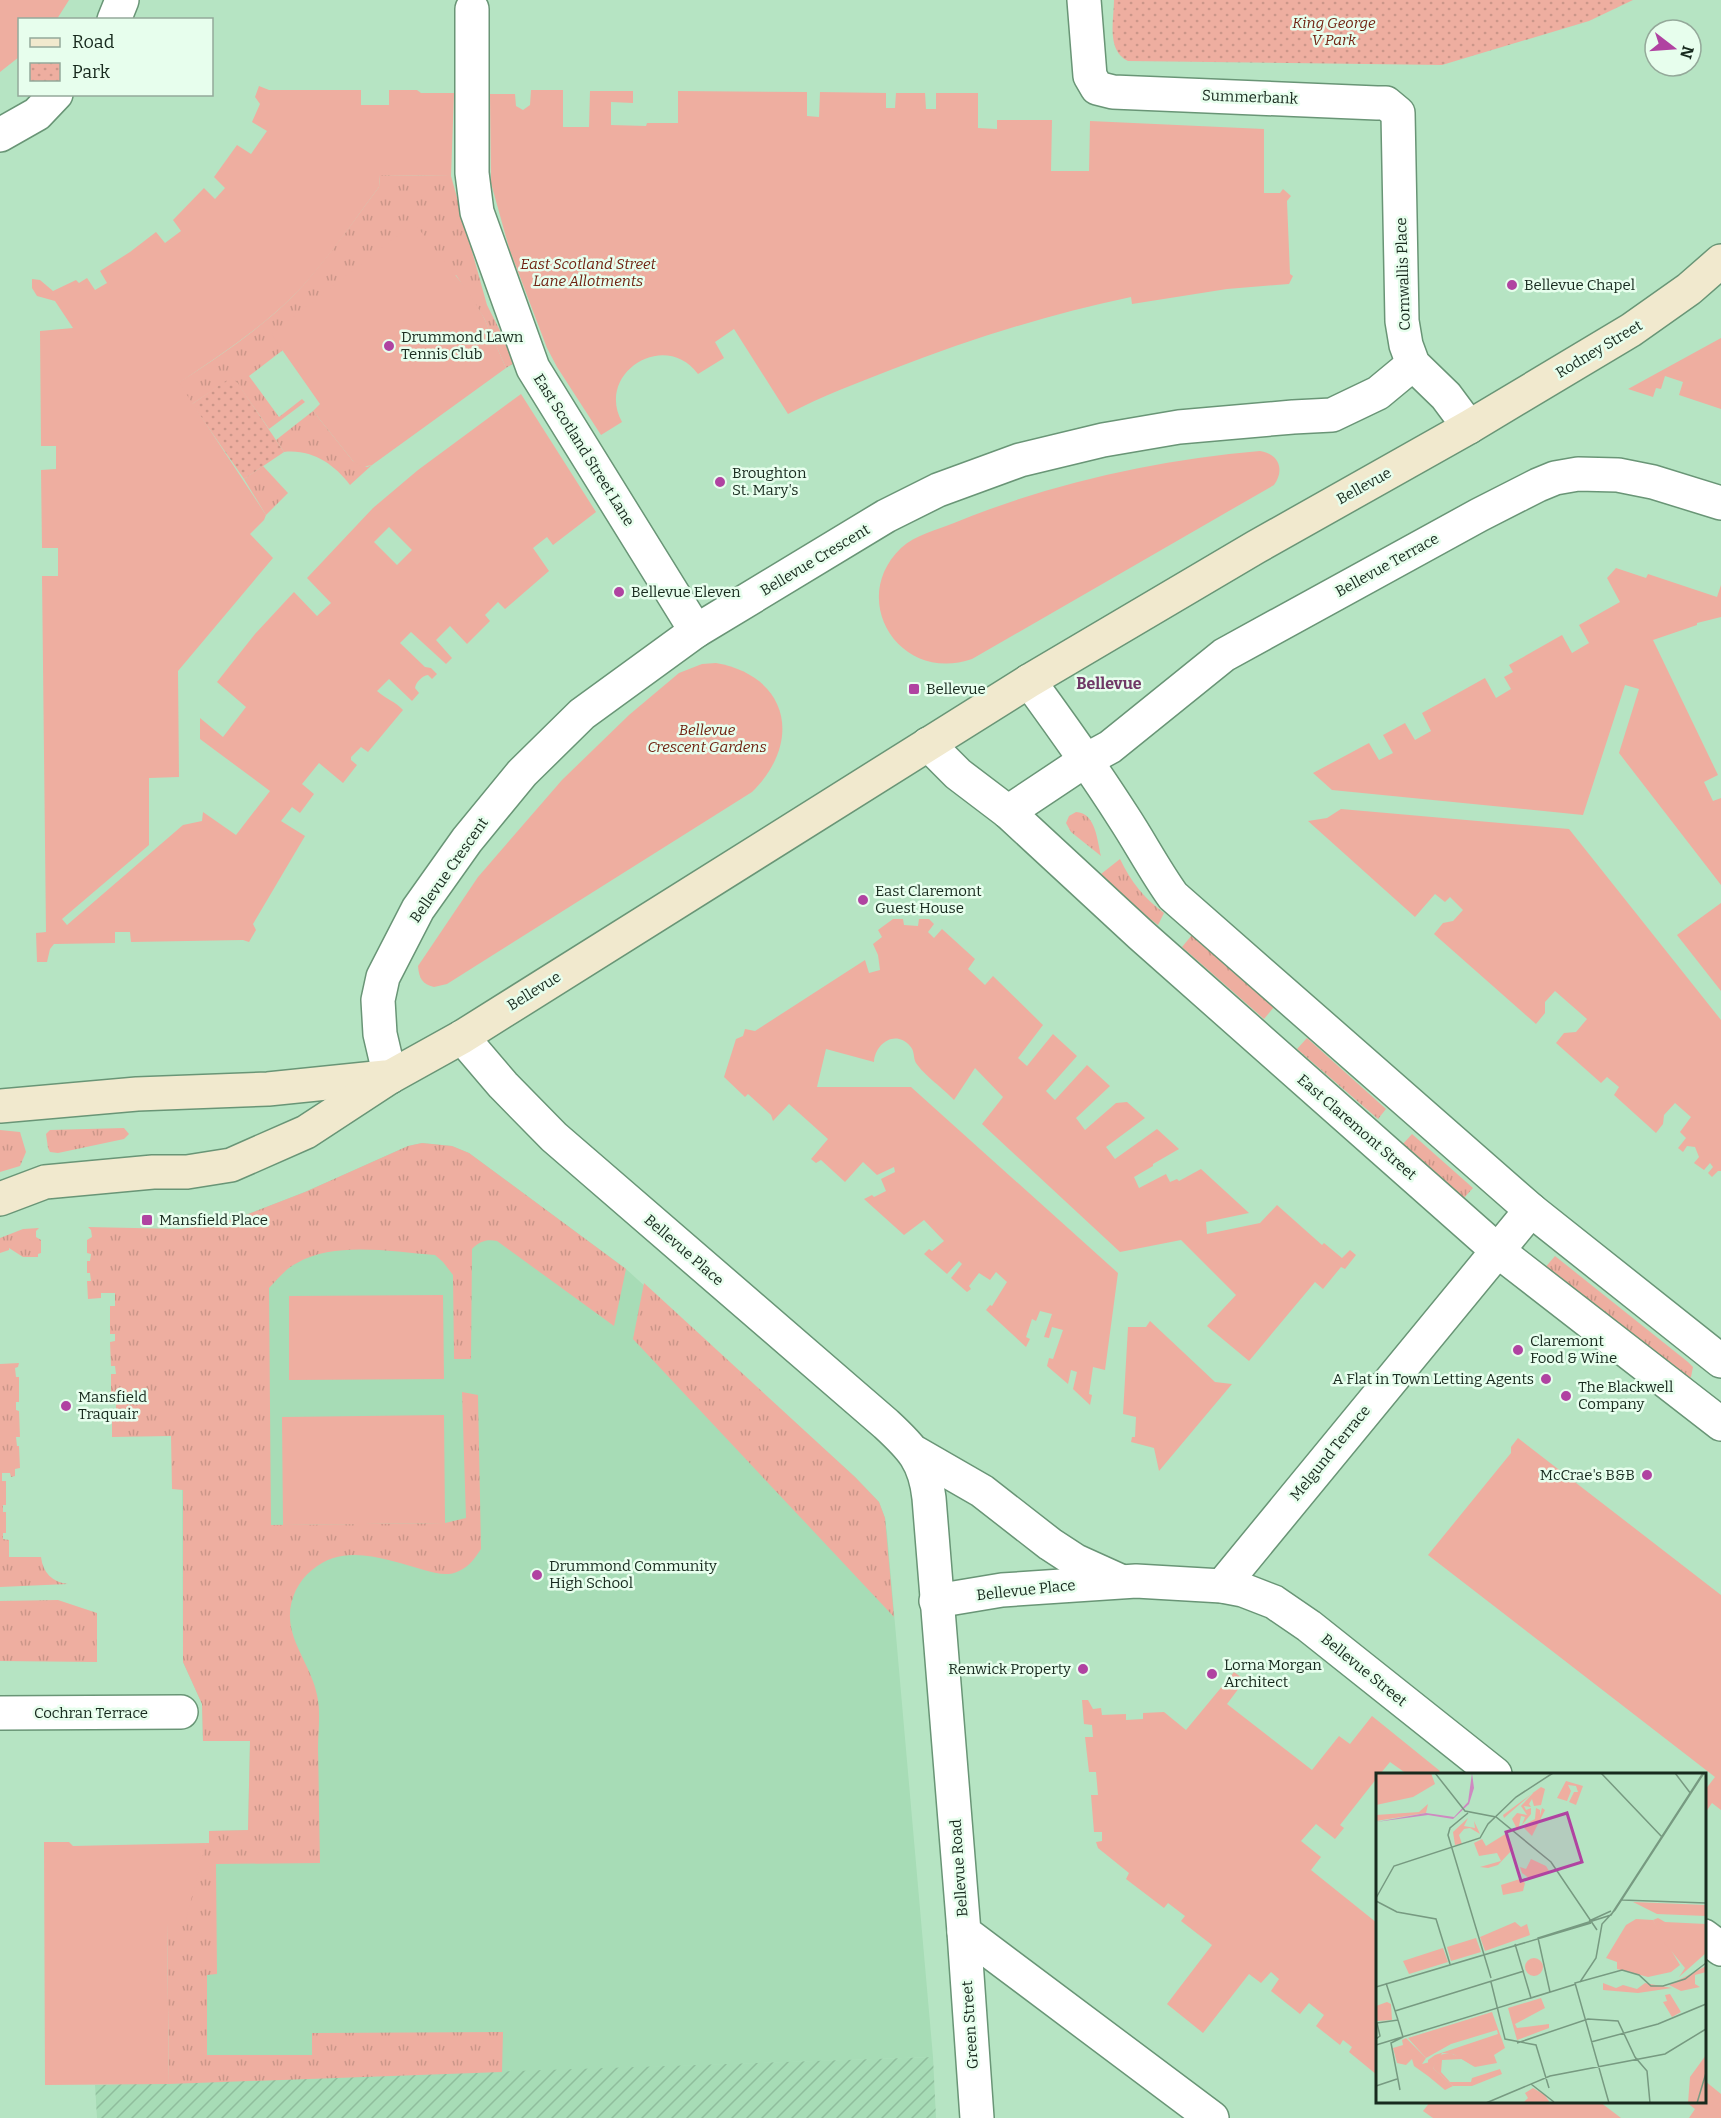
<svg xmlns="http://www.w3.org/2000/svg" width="1721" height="2118" font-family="Bitter,serif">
  <defs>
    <pattern id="industrial-furrows" width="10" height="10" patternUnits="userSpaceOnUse" patternTransform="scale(1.5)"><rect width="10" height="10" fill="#a7dcb6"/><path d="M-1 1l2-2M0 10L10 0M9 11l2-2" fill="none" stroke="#8fbd9c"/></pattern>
    <pattern id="grass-tufts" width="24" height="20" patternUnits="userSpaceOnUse" patternTransform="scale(1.5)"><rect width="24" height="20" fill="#eeaea0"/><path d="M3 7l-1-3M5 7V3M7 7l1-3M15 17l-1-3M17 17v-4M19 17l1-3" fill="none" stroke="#cb9689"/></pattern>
    <pattern id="park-dots" width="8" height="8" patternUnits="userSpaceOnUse" patternTransform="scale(1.5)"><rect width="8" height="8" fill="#eeaea0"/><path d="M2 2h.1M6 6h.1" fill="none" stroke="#cb9689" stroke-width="1.8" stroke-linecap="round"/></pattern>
  </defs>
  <rect width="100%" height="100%" fill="#b6e4c3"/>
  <!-- built -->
  <path fill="#a7dcb6" d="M422,1143l30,3 17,7 157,116 229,208 24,25 6,16 2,15 46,524 -764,27 37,-241h3v-12l39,-1 2,-89h-47l-1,-37 -19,-42 -2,-433 54,-10 70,-27 103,-46z"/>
  <!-- industrial -->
  <path fill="url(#industrial-furrows)" d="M933,2057l3,61h-839l-2,-33z"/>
  <!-- grass -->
  <g fill="url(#grass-tufts)">
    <path d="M380,175l71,1 36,129 29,57 -10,6 -22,-50 -28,-43 -184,59 11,16 -34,26 30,41 23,-18 3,3 -36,27 -36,-52 -41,27 -14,-21c40,-26 81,-53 115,-87 32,-33 58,-72 86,-109z"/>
    <path d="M313,411l40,50 14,6 5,-2 -22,20c-16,-21 -38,-36 -66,-33l-8,-12z"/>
    <path d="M263,466l25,27 -22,22 -22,-36z"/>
    <path d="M1076,812c20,1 21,28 25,44l-30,-24 -5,-9 3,-7z"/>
    <path d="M1120,859c11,23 24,39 44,54l-6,12 -31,-24 -26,-27z"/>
    <path d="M1192,935l82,72 -10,12 -82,-72z"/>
    <path d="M1307,1038l79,71 -8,10 -81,-70z"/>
    <path d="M124,1128l5,6 -5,5 -66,14 -8,-1 -2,-4 -2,-14 4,-4z"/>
    <path d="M0,1130l20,2 6,20 -6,14 -20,6z"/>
    <path d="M1412,1134l61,54 -10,11 -61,-54z"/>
    <path d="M422,1143l30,3 17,7 157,116 -12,57 -117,-85c-10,-2 -17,0 -25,8l-1,110h-17l-1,-84 -10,-13 -8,-7c-44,-3 -99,-14 -138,8 -11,5 -20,17 -28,25l2,237 174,-2 21,-5 -4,-126 16,3 3,154c-6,9 -11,17 -22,22 -12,6 -23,2 -35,-1 -37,-10 -79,-28 -112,0 -14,11 -23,30 -22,48 1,27 22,50 27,77 4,17 1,37 1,54 1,38 1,76 2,114l-104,1 1,110 -10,1v80h105v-22l191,-1 -1,40 -333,12 -2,-161 39,-80h3v-12l39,-1 2,-89h-47l-1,-37 -19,-42v-172l-11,-1 -1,-53 -59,1v-28h4v-9h-5v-26h5l-1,-8h-4l-1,-24 5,-1v-7h-5v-28h5v-13h-14v5l-13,1 -1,-18h4l-1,-8h-3v-12h3l1,-7 -4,-1v-13l5,-3 -1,-7 -3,-3 93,2 54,-10 70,-27 103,-46z"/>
    <path d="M39,1228l-3,3v6l5,3v13l-3,1v3h-15l-14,-9v2l-9,3v-15l23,-9z"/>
    <path d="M1555,1256l133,106 5,5 -2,10 -3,2 -144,-110z"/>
    <path d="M644,1283l211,194 24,25 6,16 9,99 -261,-278z"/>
    <path d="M19,1363l-1,4 -3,1 1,9h3v25h-3v8l3,1 1,26h-4l1,9h2l1,22 -5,1v7l-4,1 -1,-4h-8v8h4v24h-3v7h3v21h-3v6l6,1v17h32c2,16 11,25 27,27l-68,3v-223z"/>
    <path d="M58,1600l39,13v49l-97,-1v-60z"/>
  </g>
  <!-- park -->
  <g fill="url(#park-dots)">
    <path d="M1114,0h519l-44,21 -147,44 -314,-4c-22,-11 -14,-41 -14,-61z"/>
    <path d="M233,376l51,76 -40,27 -52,-75z"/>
  </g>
  <!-- garden -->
  <g fill="#eeaea0" fill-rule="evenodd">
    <path d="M0,0h69l-12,19 -37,1 -1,37 -19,15z"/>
    <path d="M259,86l10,4h92v15h28v-15h28l4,3h33l-3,83 -71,-1 -1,12c-28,37 -53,76 -86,109 -34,34 -75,60 -114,87l87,132 -2,5 -14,14 23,24 -95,113 1,106 -30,1v67l-87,74 5,6 116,-100 19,-4 1,-9 33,23 34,-44 -70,-52v-21l23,19 23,-30 -29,-25 38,-48 39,-42 23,24 14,-13 -24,-25 66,-70 45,-38 103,-76 75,118 -43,33 -6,-8 -14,11 16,23 -44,38 -7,-7 -13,13 5,6 -23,23 -17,-18 -14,14 16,18 -6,6 -35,-32 -11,11 25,24 6,1 6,6 -5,5 -4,-4c-6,1 -12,7 -13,13l4,5 -7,8 -23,-22 -12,12c9,8 19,11 26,19l-35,42 -7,-5 -10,10v3l6,5 -14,18 -24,-20 -17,21 12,10 -14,19 -8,-6 -11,14 24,15 -52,88 3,6 -7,12 -6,-2 -112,2 -1,-10h-15v11l-61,1 -4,5 -3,13h-10l-1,-29 10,-1 -4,-356h16v-28h-16l-1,-78 15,-1v-23h-15l-1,-115 33,-3 -18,-27 -18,-5 -5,-8v-9l8,1 13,11 23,-11 3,3 8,-5 8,12 12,-7 -7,-12 30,-19 26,-20 9,11 16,-12 -8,-11 31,-32 11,11 10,-11 -11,-11 23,-32 14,9 16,-23 -15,-9 8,-18 -5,-7zM389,527l23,23 -15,15 -23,-23z"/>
    <path d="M531,90h32v37h26l1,-36h43v12l-22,-1v23l35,1 1,-3h31v-32l129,1v24l12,1 1,-25 66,1v15h9l1,-15h29l1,16h10v-16h42v35l19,1v-9h55l-1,51h38l1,-50 174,8v64h16l3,-4 8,7 -4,5 3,73 3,2 -4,8 -62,5 -95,15 -1,-7c-82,17 -160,42 -238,72 -36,14 -71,27 -105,45l-54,-85 -19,13 9,16 -26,16c-33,-45 -103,-1 -76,48l-21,13 -44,-68 -10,-19 -38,-100 -18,-65 -1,-89h25l1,12 7,4 7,-5z"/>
    <path d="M414,223l54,68 16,27 22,50 -134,97 -10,2 -9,-6 -40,-50 7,-7 -49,-70z"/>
    <path d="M1721,338v71l-42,-14 4,-13 -18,-6 -4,13 -5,-1 -3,9 -25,-8z"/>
    <path d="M1260,451c19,3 25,19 14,34l-302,174c-72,25 -125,-59 -71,-111 14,-13 36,-18 53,-25 97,-40 202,-63 306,-72z"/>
    <path d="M1616,568l30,10 2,-4 69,23 4,-12v32l-24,6v2l-44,15 65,135 -14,7 9,19 8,-3v87l-102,-132 20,-64 -14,-4 -42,130 -251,-25 -19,-17 56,-30 10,17 14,-7 -10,-18 22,-12 10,17 16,-9 -9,-18 63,-35 11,20 15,-9 -7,-12 9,-5 -4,-7 53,-30 10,18 17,-10 -10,-18 41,-23 -13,-24z"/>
    <path d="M716,663c73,13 87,79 36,129l-305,192 -13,3c-12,-3 -15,-9 -16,-21l60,-89 84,-97 67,-65 50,-42 23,-9z"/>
    <path d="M1341,809l228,20 152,191v151h-3l-6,6 -4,-4 5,-6 -3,-4 -6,7 -10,-7 5,-6 -4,-10 -8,-1 -4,6 -5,-4 8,-10 -6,-6 11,-15 -16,-14 -11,12 -1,9 -7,9 -42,-38 5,-8 -12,-10 -6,6 -45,-40 8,-10 12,-1 11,-13 -32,-28 -10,11v11l-9,11 -102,-90 9,-11 10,-2 10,-11 -13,-13 -5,5 -10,-8 -20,23 -107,-96 19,-3z"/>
    <path d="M1721,903v88l-44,-56z"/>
    <path d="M893,919h10l1,6 14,1 1,-7h10l5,5 -6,8 6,6 8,-9 33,30 -7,10 17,16 8,-9 50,49 -25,33 9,8 26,-32 24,22 -31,35 9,9 32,-35 23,21 -34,32 9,12 31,-27 11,-1 18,16 -39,29 9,12 42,-30 22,20 -26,15v2l-19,11 5,11 27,-14 4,8 7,-3 2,2 22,-12 48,44 -43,9 1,12 53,-11 17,-18 45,40 2,-2 18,15 8,-8 6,5 -11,14 -4,-2 -18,22 -8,-7 -66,79 -42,-35 29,-31 -55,-55 -61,12 -138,-128 21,-27 -28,-29 -21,32c-9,-10 -31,-26 -38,-37 -3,-5 -1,-12 -6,-17 -15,-17 -35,-2 -36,16l-48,-13 -9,38h94l207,186 -13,97 -12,-3 -4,27 3,1 -2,10 -17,-16 4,-17 -6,-2 -3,14 -21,-18 2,-8 4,1 10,-29 -11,-3 -3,11 -5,-1 8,-23 -12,-3 -4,10 -4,-2 -6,18 4,2 -4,8 -40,-37 4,-5 2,1 15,-24 -11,-10 -6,8 -11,-7 -10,13 2,3 -4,3 -16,-14 11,-14 -3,-3 -12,13 -23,-20 5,-5 3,2 12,-10 -20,-21 -20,15 -40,-36 8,-4 2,2 12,-6 -5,-12 14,-7 -1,-5 -17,8 -14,-13 -18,20 -24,-22 -5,3 -5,-4 17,-20 -39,-35 -16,17 -2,-6 -23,-21 -3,3 -21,-20 12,-38 7,-3 2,-7 10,2 110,-71 4,13 11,-3 -2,-15 -5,-11 9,-7 -4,-7z"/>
    <path d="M443,1295l1,84 -155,1v-84z"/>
    <path d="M1150,1321l65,61 17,2 -73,87 -5,-23 -23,-6 1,-5h3l1,-20 -13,-3 5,-87h18z"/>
    <path d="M444,1415l1,108 -162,2 -1,-108z"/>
    <path d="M1518,1438l203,157v215l-9,-7 -7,10v-23l10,-13 -287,-222 83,-102v-6z"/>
    <path d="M1234,1672l11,8 -18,24 85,66 27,-34 11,8 22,-28 68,55 -2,3h-31l-17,-12 -10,12h-2l-1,4 -37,47 4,3 -9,11 -19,-15 -15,17 20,16 -10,13 66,53v152l-28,-23 3,-5 -9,-7 -3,5 -24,-19 8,-11 -15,-12 -9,11 -29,-23 8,-12 -8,-7 -10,11 -12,-9 -46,59 -36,-29 45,-59 -31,-24 4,-5 -17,-13 -4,5 -38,-29 3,-6 -31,-25 -2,-6 6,-1v-9h-8l-3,-37h7l-2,-23h-7l-4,-35h8l-1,-12 -8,-1 -2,-24h6l5,9 8,-1 1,7 24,-1v6l17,-1v-6l21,-1 22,18z"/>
    <path d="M44,1842h25l4,4 133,-3 -21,80h-18l2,161 -124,1z"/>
    <path d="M1705,2081l16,13v24h-32l6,-9 -9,-7h18z"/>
    <path d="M1430,2102h170l21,16h-188l-10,-7z"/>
  </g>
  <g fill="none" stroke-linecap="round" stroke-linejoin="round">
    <defs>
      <g id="street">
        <path d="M1084,0l6,76 7,12 16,4 264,11h9l12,10 4,208 4,24 7,19 33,32 23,31"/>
        <path d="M472,9v164l5,39 56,156 163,263"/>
        <path d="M114,20l8,-20"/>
        <path d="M0,135l37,-21 19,-20"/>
        <path d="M1029,681c33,45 65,90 95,137 17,26 31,53 49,78l358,314 190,151"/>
        <path d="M928,744l30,30 50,38 133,123 357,316 223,173"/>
        <path d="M1008,812l78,-52 24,-13 114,-92 255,-140 59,-30 17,-7 23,-4 40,1 35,7 68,21"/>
        <path d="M462,1037l41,48 51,52 332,287c26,24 39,37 43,74l35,434 248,186"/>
        <path d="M390,1077l-10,-43 -2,-34 5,-23 35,-68 49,-69 55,-67 60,-59 114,-83 190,-115 52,-26 82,-30 83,-20 76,-13 114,-10 39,-2 46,-22 35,-29"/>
        <path d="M916,1453l66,38 68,53 26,17 42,19"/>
        <path d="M1222,1586l309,-376"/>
        <path d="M936,1601l66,-11 134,-9 86,5 21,4 31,12 35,24 186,148"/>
        <path d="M0,1713l181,-1"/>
        <path d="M964,1932l13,186"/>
        <path d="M1704,1936l17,13"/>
      </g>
      <g id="secondary">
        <path d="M0,1106l137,-12 131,-5 117,-12"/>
        <path d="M0,1199l45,-17 108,-10h34l44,-7 75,-33 84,-55 72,-40 567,-356 227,-134 213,-120 162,-97 58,-41 32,-28"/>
      </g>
    </defs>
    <!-- street casing -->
    <use href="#street" stroke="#699576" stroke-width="36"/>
    <!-- secondary casing -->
    <use href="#secondary" stroke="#699576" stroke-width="36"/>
    <!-- street -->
    <use href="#street" stroke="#fff" stroke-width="33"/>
    <!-- secondary -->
    <use href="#secondary" stroke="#f1e9ce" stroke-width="33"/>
  </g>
  <!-- markers -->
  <g fill="#b043a1" stroke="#e7feed" stroke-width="2">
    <circle cx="1512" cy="285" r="6"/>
    <circle cx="389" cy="346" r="6"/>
    <circle cx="720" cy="482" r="6"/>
    <circle cx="619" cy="592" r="6"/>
    <rect x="908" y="683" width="12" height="12" rx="3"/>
    <circle cx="863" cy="900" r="6"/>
    <rect x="141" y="1214" width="12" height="12" rx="3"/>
    <circle cx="1518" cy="1350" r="6"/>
    <circle cx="1546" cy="1379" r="6"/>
    <circle cx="1566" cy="1396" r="6"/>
    <circle cx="66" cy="1406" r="6"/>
    <circle cx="1647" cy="1475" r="6"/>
    <circle cx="537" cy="1575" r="6"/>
    <circle cx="1083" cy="1669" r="6"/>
    <circle cx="1212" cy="1674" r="6"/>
  </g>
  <g text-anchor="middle" stroke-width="5" stroke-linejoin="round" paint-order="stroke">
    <!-- park labels -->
    <g font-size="15" font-style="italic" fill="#702312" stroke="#e7feed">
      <text x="1334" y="28">King George<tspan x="1334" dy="17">V Park</tspan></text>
      <text x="588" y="269">East Scotland Street<tspan x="588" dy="17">Lane Allotments</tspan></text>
      <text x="707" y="735">Bellevue<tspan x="707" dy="17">Crescent Gardens</tspan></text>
    </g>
    <!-- street labels -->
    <g font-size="15" fill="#182a1e" stroke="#e7feed">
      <text transform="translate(1250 97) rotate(2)" y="5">Summerbank</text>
      <text transform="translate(1403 274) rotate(-92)" y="5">Cornwallis Place</text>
      <text transform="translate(1599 349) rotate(-31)" y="5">Rodney Street</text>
      <text transform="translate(584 450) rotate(58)" y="5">East Scotland Street Lane</text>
      <text transform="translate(1364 486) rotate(-29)" y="5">Bellevue</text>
      <text transform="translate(815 560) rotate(-31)" y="5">Bellevue Crescent</text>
      <text transform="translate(1387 565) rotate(-29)" y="5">Bellevue Terrace</text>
      <text transform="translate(449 870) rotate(-55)" y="5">Bellevue Crescent</text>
      <text transform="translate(534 991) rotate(-32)" y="5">Bellevue</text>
      <text transform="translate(1357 1127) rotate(41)" y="5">East Claremont Street</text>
      <text transform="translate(684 1250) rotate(41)" y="5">Bellevue Place</text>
      <text transform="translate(1330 1453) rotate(-51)" y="5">Melgund Terrace</text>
      <text transform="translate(1026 1590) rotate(-6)" y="5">Bellevue Place</text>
      <text transform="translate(1364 1670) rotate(39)" y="5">Bellevue Street</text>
      <text x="91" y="1718">Cochran Terrace</text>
      <text transform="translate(959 1868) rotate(-94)" y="5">Bellevue Road</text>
      <text transform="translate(970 2025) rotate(-94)" y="5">Green Street</text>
    </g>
    <!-- poi labels -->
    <g font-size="15" fill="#182a1e" stroke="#e7feed" text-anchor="start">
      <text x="1524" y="290">Bellevue Chapel</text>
      <text x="401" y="342">Drummond Lawn<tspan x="401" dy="17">Tennis Club</tspan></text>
      <text x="732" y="478">Broughton<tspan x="732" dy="17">St. Mary's</tspan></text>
      <text x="631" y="597">Bellevue Eleven</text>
      <text x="926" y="694">Bellevue</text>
      <text x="875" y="896">East Claremont<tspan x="875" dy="17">Guest House</tspan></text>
      <text x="159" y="1225">Mansfield Place</text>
      <text x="1530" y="1346">Claremont<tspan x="1530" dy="17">Food &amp; Wine</tspan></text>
      <text x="1534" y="1384" text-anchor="end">A Flat in Town Letting Agents</text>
      <text x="1578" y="1392">The Blackwell<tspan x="1578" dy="17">Company</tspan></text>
      <text x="78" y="1402">Mansfield<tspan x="78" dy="17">Traquair</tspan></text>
      <text x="1635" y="1480" text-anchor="end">McCrae's B&amp;B</text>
      <text x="549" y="1571">Drummond Community<tspan x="549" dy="17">High School</tspan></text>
      <text x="1224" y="1670">Lorna Morgan<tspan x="1224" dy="17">Architect</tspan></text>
      <text x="1071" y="1674" text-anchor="end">Renwick Property</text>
    </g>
    <!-- neighbourhood labels -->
    <g font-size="16" font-weight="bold" fill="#6f3866" stroke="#e7feed">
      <text x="1109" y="689">Bellevue</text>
    </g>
  </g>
  <!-- overview -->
  <g transform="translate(1376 1773)">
    <rect width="330" height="330" fill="#b6e4c3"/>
    <path d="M227,210l13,5 7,-3 14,4 8,-6 27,5 -34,5 -35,-3zM74,280l14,6 11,8 -13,-8 -20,1 -1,12 9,10h21l1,-4 28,-9 2,5 -30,12h-19l-20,-18 6,-13z" fill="#eeaea0"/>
    <path d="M52,31l-2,9 -50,8v-6l43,-3z" fill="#eeaea0"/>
    <path d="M294,221l11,18 -9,5 -9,-15 4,-1 -2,-6zM30,265l20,20 -4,6 8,-2 -2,14 -14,-10 -2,-7 -6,6 -9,-2 -4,-15 10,-3 -1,-5zM157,315l12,7 5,8h-27l5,-5 -3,-5z" fill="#eeaea0"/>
    <path d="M131,60l6,16 -15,16 -10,3 -8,-1 21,-6 -4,-8 -18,3 -5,-13 8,-4 4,7zM257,129l73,3v11l-49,-2zM260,146l17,1 27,45 -9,7 -23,5 -31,-8v-7l-11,-4 20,-33zM330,193v6l-11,3v9l5,3 -19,4 -12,-6zM165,225l4,10 -30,16 2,4 32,-4v4l-32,12 -9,-32zM116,239l13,36 -11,7 3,8 -22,4 -22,-13 -11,-1 -9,15 20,18 -8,4 -17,-14v-16l7,-5 63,-21 -1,-4 -46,14 -25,14 -18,-20zM330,282v48h-18l2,-26z" fill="#eeaea0"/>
    <path d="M0,0h55l4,11 -22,13 -37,8zM190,8l17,5 -7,19 -7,-3 5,-10h4l-2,-6 -8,-1 3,6 -4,10 -10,-3zM165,14l4,2 -4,16 -7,1 -2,-7 -3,5 2,3 -7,-1 2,4 5,-2v6l-9,11 3,-8 -4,-1 -3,15 -6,-12 5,-6 10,2 -6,-9 14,-15 -31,27 -1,-3zM160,35l4,2v6l2,-8 3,2 -13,26 -10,-10 13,-7zM92,45l-4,8 11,2 -1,-7 6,13 -10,-6 -6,1 -5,6 3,9 -7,1 -2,-13zM155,86l15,7 3,5 -20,7 -7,-5 -2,-6 6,2zM144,106l5,4 -2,8 -20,4 -2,-10zM282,145l7,4 41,2v29l-27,24 6,-9 -21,-26 -11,-22zM139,149l6,5 6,-3 3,11 -45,16 -5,-14zM100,165l5,14 -30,9 -4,-14zM67,175l5,14 -39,12 -6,-13zM149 194a9 9 0 1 1 18 0a9 9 0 1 1-18 0ZM11,229l4,2 1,16 -15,1 -1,-15z" fill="#eeaea0"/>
    <path d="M96,0l2,15 -5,16 -16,15 -25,-4 -52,7 50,-9 28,4 14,-15z" fill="#ce89c1"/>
    <path fill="none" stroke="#779a81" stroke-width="1.5" d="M59,0l30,38 31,6 55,45 46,68M225,0l61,64M299,0l16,21M92,40l-18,15 -2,7 43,143M0,125l18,-32 86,-28 8,-14 28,-27 37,-24M246,127l84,3M0,128l21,11 39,7 14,45M213,148l22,-10M139,171l16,54 45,-14M115,209l14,57 31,6 13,43M204,209l16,-24 6,-34 13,-14 89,-137M10,210l12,37M0,214l215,-64M19,238l129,-40M1,250l21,-3 5,17 -12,6 9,47M0,266l4,-3 -3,-13M215,269l67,-18 48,-20M141,270l71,-24 30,2 17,36 12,14 3,32M0,272l174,-53 -12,-54 73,-23 92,-142M155,311l23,18M0,313l21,-7M110,330l64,-27 115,-22 41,-25M233,330l-34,-120 47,-13 17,5 12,11h12l22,-7 21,-16M321,330l9,-30"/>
    <path fill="#b043a1" fill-opacity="0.15" stroke="#b043a1" stroke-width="3" d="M191,40l15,49 -61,19 -15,-49z"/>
    <rect width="330" height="330" fill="none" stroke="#182a1e" stroke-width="3"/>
  </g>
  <!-- legend -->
  <rect x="18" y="18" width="195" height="78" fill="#e7feed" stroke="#94a99a" stroke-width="1.5"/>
  <rect x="30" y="38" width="30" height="9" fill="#f1e9ce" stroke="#94a99a" stroke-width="1.5"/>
  <text x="72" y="48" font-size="18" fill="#182a1e">Road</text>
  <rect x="30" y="63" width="30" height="18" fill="url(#park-dots)" stroke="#94a99a" stroke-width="1.5"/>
  <text x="72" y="78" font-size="18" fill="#182a1e">Park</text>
  <!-- north arrow -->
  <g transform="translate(1673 48) rotate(107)"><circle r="28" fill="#e7feed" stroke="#94a99a" stroke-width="1.5"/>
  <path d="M0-4.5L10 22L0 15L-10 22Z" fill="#b043a1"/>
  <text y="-9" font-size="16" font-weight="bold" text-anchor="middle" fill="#182a1e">N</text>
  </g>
</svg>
